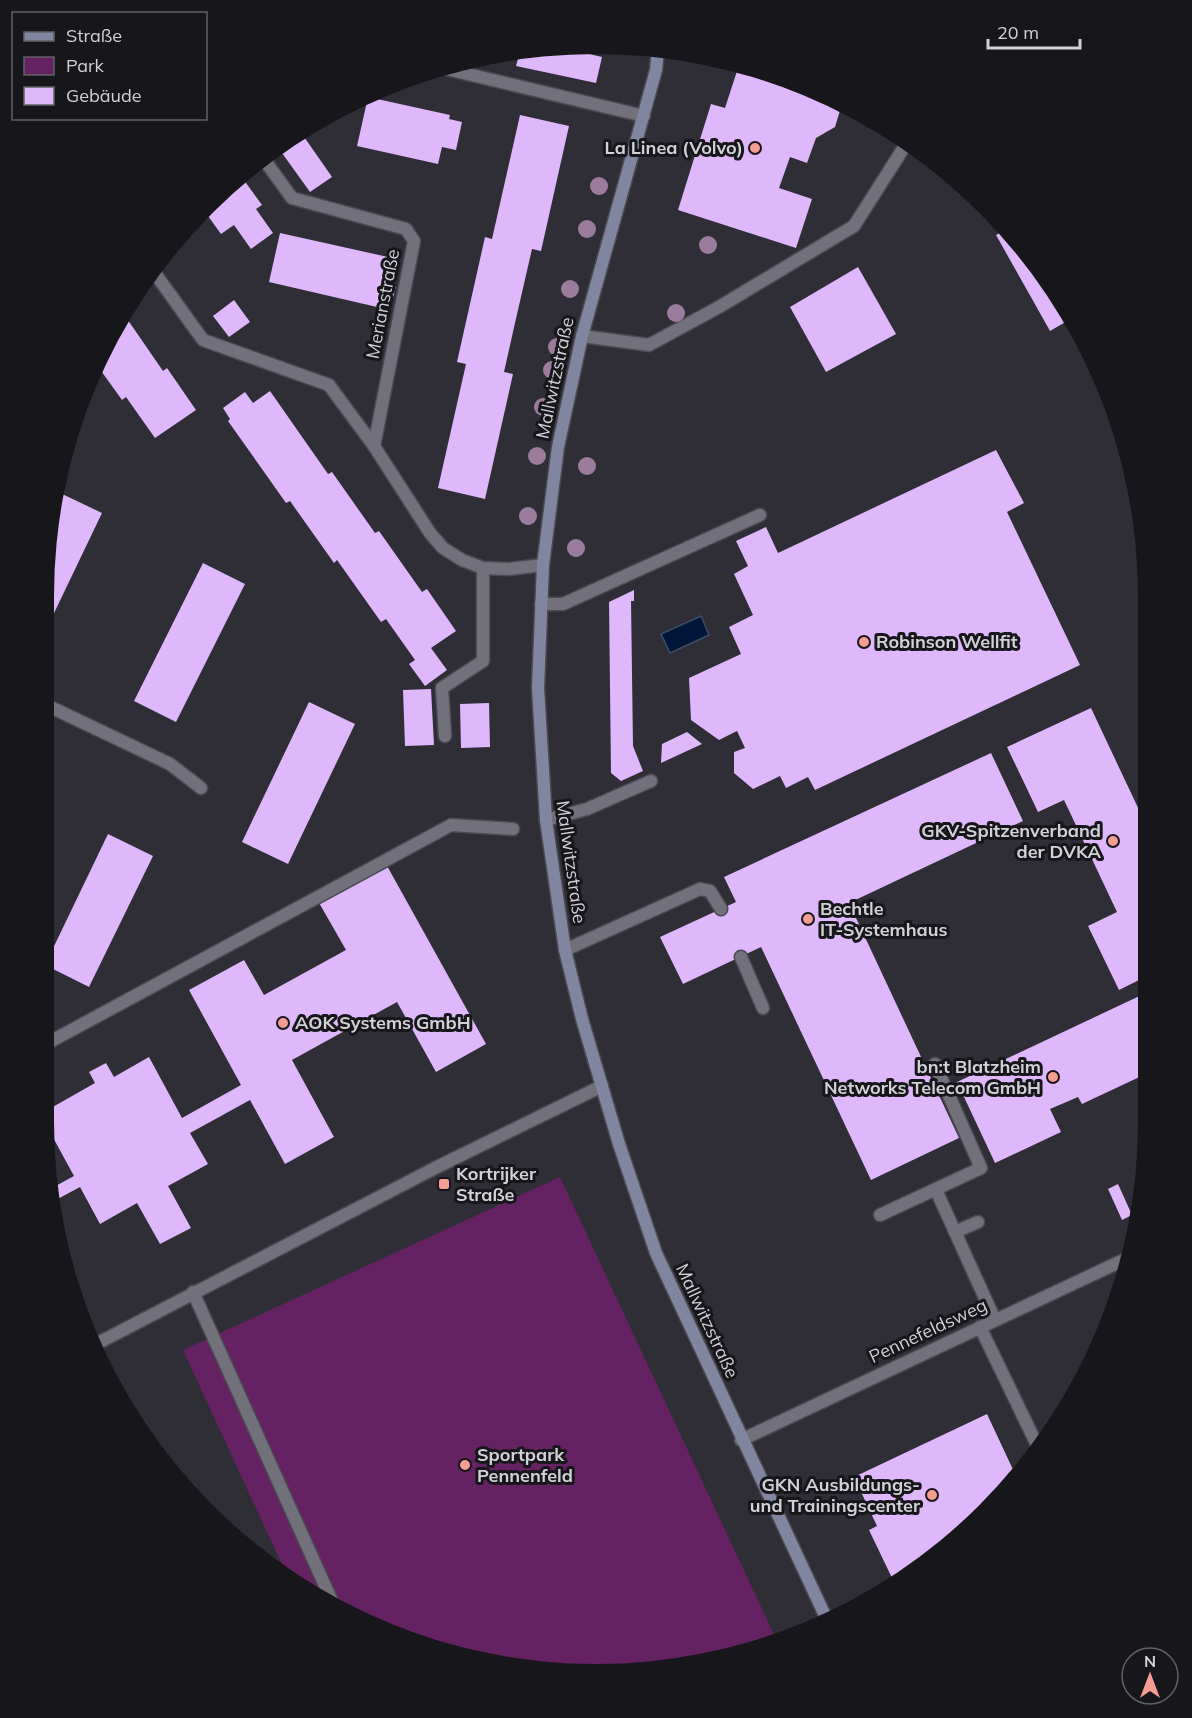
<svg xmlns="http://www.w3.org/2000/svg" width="1192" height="1718" font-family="Mulish,sans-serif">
  <rect width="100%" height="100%" fill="#2f2e37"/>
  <!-- green -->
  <path fill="#652262" d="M560,1177l216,462 -73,25 -179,6 -140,-38 -99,-61 -102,-221z"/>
  <!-- water -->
  <path fill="#001638" stroke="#3f4e68" stroke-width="1.5" d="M701,616l8,19 -39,18 -9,-19z"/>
  <!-- building -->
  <g fill="#dfb7fb">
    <path d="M559,47l43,10 -6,26 -80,-17 4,-15z"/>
    <path d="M739,65l69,21 34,18 -7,23 -19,11 -9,25 -17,-6 -11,31 33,11 -16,49 -118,-38 33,-106 14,4z"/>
    <path d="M368,97l82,18 -1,4 13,3 -6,28 -14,-3 -4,17 -81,-18z"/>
    <path d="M361,98l2,2 -23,15 -3,-4z"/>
    <path d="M520,115l49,11 -28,125 -9,-2 -17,74 -11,49 9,2 -28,125 -47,-11 28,-124 -9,-2 28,-125 7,2z"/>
    <path d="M300,131l32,46 -22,15 -33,-46z"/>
    <path d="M241,176l21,29 -6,4 17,24 -22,16 -17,-24 -13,9 -18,-25z"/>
    <path d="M1005,230l43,61 21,29 -19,11 -54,-96z"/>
    <path d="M280,233l108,24 -6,26 14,3 -7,27 -13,-3 1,-3 -108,-25z"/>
    <path d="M858,267l38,67 -70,38 -36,-65z"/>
    <path d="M234,300l16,22 -21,15 -16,-21z"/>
    <path d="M123,313l40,58 4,-3 29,42 -41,28 -29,-41 -4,3 -23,-32 18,-48z"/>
    <path d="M270,391l58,83 4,-2 43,61 4,-2 43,61 5,-3 29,42 -25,17 16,22 -22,16 -16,-22 6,-4 -29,-41 -5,3 -44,-62 -3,3 -44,-62 -4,2 -58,-82 2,-2 -7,-11 22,-16 8,11z"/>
    <path d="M996,450l28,53 -17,9 73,153 -265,125 -7,-13 -22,11 -6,-12 -27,13 -19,-16v-21l11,-4 -8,-17 -18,9 -28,-20 -2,-42 52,-24 -12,-27 24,-12 -19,-41 14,-8 -12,-25 30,-14 12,26z"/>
    <path d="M58,492l44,21 -58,121v-38l9,-92z"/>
    <path d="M203,563l42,21 -69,138 -42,-21z"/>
    <path d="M634,590v11h-3l2,145 10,25 -22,10 -10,-8 -2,-171z"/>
    <path d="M431,689l3,56 -29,1 -2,-56z"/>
    <path d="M309,702l46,22 -67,140 -46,-22z"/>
    <path d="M489,703l1,44 -29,1 -1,-44z"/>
    <path d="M1091,708l57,121v156l-3,-8 -26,13 -31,-64 29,-14 -53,-112 -26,12 -31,-65z"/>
    <path d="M687,732l15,12 -41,19 1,-19z"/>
    <path d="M991,753l32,68 -174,82 110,235 -88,42 -110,-233 -78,37 -23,-47 76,-35 -12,-25z"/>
    <path d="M108,834l45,22 -64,131 -44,-22z"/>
    <path d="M386,864l100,180 -50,28 -39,-70 -105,58 42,77 -49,27 -35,-64 -60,33 18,31 -40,22 23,42 -31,16 -23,-41 -37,21 -20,-37 -26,14 -2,-13 22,-12 -30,-55v-9l51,-29 -6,-11 17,-9 8,14 35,-20 33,61 59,-33 -52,-95 55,-30 20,35 82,-45 -28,-49z"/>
    <path d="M1148,992v81l-66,31 -4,-7 -28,12 11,23 -66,31 -38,-81z"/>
    <path d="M1118,1184l14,31 -10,5 -14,-31z"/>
    <path d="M1141,1197l-1,13 -2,1 -4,-11z"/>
    <path d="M987,1414l29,62 -30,37 -93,67 -24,-50 8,-4 -23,-49z"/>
  </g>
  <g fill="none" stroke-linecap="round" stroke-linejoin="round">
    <defs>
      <g id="lane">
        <path d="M582,336l67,9 70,-38 135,-81 54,-85"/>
        <path d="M541,604h22l197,-89"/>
        <path d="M445,736l-3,-48 41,-27v-93"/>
        <path d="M546,820l41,-11 64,-28"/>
        <path d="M565,950l135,-61 10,2 11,18"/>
        <path d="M741,957l22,51"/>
        <path d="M44,1045l407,-220 62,4"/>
        <path d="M936,1190l59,130"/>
        <path d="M880,1215l101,-47 -46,-104"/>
        <path d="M955,1232l23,-10"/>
        <path d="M193,1292l138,307"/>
        <path d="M980,1327l59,122"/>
      </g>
      <g id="street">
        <path d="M442,68l202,48"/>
        <path d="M263,158l29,40 114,31 8,12 -40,205"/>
        <path d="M154,272l49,68 126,45 45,61 56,87 13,15 19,12 21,8 26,1 34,-4"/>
        <path d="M44,704l126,60 31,24"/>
        <path d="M98,1343l337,-175 167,-82"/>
        <path d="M741,1440l389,-183"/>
      </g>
      <path id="secondary" d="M658,50l-2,20 -74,266 -24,111 -15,118 -5,123 8,132 19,130 17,69 37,125 37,109 172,369"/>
    </defs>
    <!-- lane casing -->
    <use href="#lane" stroke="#4b4a52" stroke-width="15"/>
    <!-- street casing -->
    <use href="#street" stroke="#4b4a52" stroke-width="15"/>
    <!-- secondary casing -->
    <use href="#secondary" stroke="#4b4a52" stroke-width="15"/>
    <!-- lane -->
    <use href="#lane" stroke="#72707b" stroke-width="12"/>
    <!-- street -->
    <use href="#street" stroke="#72707b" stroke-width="12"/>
    <!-- secondary -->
    <use href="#secondary" stroke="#81859f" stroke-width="12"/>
  </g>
  <!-- trees -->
  <g fill="#9c7c9c">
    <circle cx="599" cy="186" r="9"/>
    <circle cx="587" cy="229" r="9"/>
    <circle cx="708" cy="245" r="9"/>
    <circle cx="570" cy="289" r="9"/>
    <circle cx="676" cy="313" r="9"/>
    <circle cx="557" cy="347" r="9"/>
    <circle cx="552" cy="370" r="9"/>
    <circle cx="543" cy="407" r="9"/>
    <circle cx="537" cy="456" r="9"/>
    <circle cx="587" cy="466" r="9"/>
    <circle cx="528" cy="516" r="9"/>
    <circle cx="576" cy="548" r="9"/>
  </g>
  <!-- markers -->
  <g fill="#f59c93" stroke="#17161b" stroke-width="2">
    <circle cx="755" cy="148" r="6"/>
    <circle cx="864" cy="642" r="6"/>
    <circle cx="1113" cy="841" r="6"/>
    <circle cx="808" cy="919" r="6"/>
    <circle cx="283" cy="1023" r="6"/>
    <circle cx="1053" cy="1077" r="6"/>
    <rect x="438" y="1178" width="12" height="12" rx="3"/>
    <circle cx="465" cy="1465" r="6"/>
    <circle cx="932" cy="1495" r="6"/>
  </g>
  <g text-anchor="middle" stroke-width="6" stroke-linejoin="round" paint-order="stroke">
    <!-- poi labels -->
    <g font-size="18" font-weight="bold" fill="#d2d1d7" stroke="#17161b" text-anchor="start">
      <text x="743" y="154" text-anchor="end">La Linea (Volvo)</text>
      <text x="876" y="648">Robinson Wellfit</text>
      <text x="1101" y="837" text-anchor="end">GKV-Spitzenverband<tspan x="1101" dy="21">der DVKA</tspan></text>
      <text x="820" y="915">Bechtle<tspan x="820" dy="21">IT-Systemhaus</tspan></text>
      <text x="295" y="1029">AOK Systems GmbH</text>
      <text x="1041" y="1073" text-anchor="end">bn:t Blatzheim<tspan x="1041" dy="21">Networks Telecom GmbH</tspan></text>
      <text x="456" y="1180">Kortrijker<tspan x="456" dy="21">Straße</tspan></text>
      <text x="477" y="1461">Sportpark<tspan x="477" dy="21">Pennenfeld</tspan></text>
      <text x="920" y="1491" text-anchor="end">GKN Ausbildungs-<tspan x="920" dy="21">und Trainingscenter</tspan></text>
    </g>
    <!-- street labels -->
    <g font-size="18" fill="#d2d1d7" stroke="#17161b">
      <text transform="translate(383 304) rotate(-79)" y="6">Merianstraße</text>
      <text transform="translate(555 378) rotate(-78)" y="6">Mallwitzstraße</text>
      <text transform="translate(571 862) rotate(82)" y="6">Mallwitzstraße</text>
      <text transform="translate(707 1321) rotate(65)" y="6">Mallwitzstraße</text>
      <text transform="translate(928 1331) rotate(-25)" y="6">Pennefeldsweg</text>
    </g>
  </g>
  <!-- crop -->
  <path d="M0 0H1192V1718H0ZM596 54H596A542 542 0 0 1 1138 596V1122A542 542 0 0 1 596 1664H596A542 542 0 0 1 54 1122V596A542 542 0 0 1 596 54Z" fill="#17161b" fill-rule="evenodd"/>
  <!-- legend -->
  <rect x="12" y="12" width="195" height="108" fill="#17161b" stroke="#626166" stroke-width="1.5"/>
  <rect x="24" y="32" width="30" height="9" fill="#81859f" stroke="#626166" stroke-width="1.5"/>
  <text x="66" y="42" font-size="18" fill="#d2d1d7">Straße</text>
  <rect x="24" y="57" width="30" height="18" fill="#652262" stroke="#626166" stroke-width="1.5"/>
  <text x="66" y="72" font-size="18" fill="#d2d1d7">Park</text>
  <rect x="24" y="87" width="30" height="18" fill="#dfb7fb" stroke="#626166" stroke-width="1.5"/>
  <text x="66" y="102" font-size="18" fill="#d2d1d7">Gebäude</text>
  <!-- north arrow -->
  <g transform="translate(1150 1676)"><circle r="28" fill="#17161b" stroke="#626166" stroke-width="1.5"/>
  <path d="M0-4.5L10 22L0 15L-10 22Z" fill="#f59c93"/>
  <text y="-9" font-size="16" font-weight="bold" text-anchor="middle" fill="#d2d1d7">N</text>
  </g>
  <!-- scale -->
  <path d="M988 39v9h92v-9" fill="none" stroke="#d2d1d7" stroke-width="3"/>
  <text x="997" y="39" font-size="18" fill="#d2d1d7" stroke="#17161b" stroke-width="4.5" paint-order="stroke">20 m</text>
</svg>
